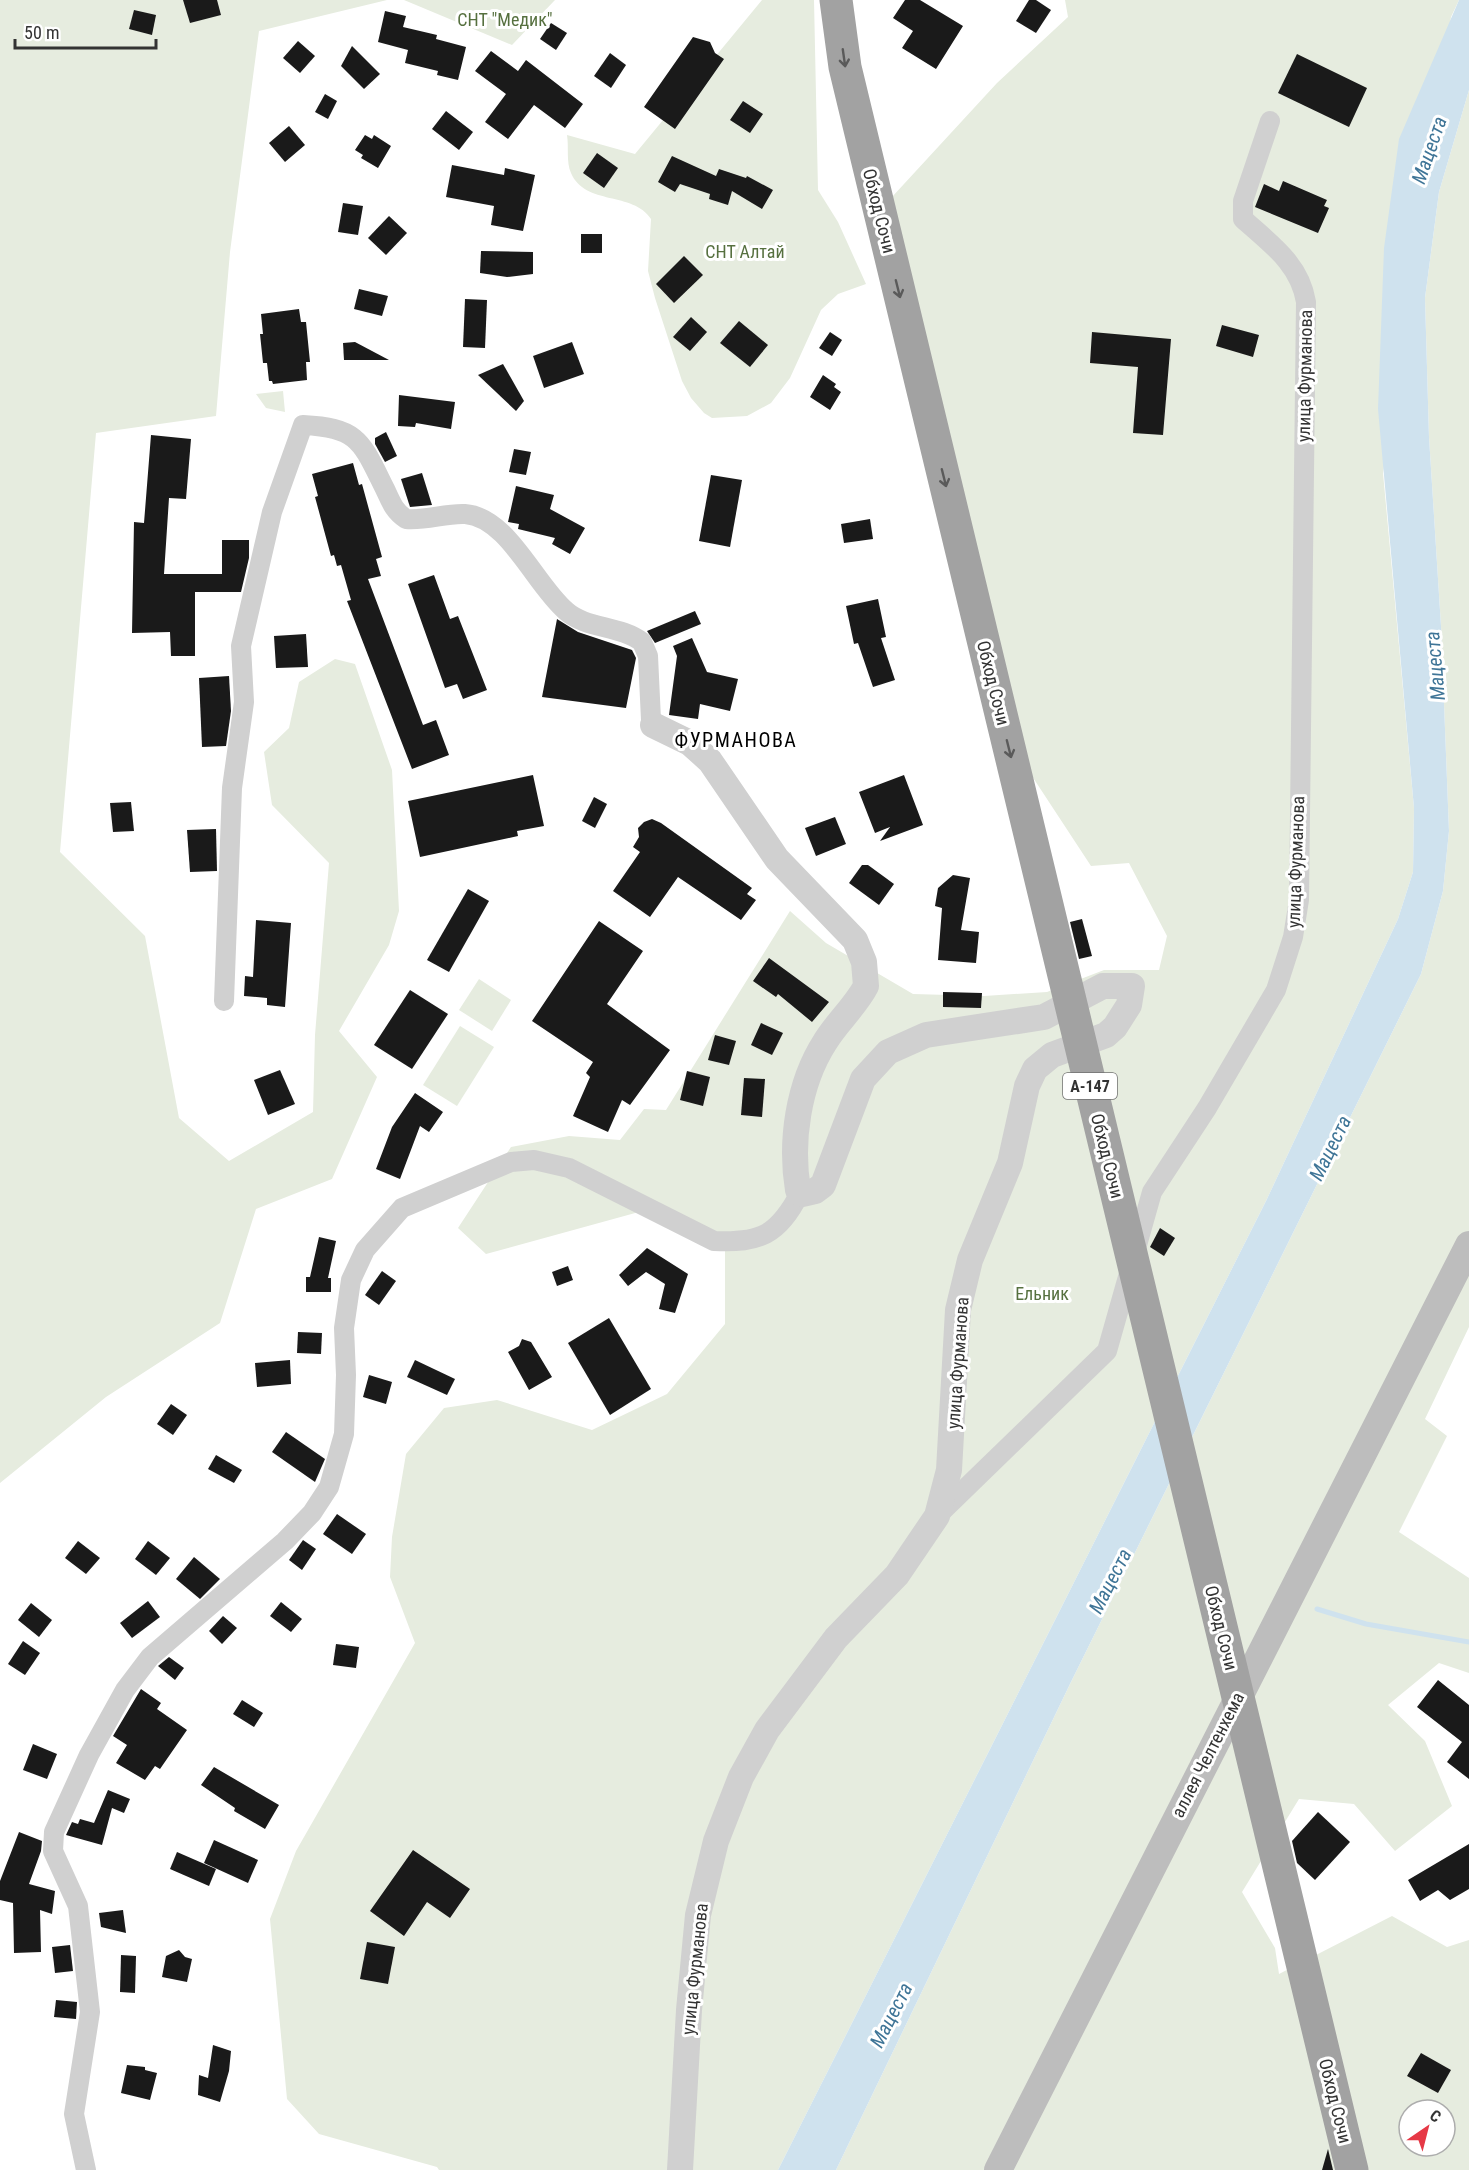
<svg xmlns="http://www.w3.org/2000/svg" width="1469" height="2170" font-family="'Roboto Condensed',sans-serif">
  <rect width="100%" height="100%" fill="#fff"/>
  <!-- green -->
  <g fill="#e6ecdf" fill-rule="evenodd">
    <path d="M0,0h387l-128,31 -29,221 -14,164 -120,17 -36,419 85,84 34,182 50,43 84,-49 2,-77 14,-172 -57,-58 -8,-53 25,-24 10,-46 36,-23 20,5 37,106 7,141 -10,34 -50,86 38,46 -45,102 -76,30 -36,114 -114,74 -106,86z"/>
    <path d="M404,0h151l-43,45z"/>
    <path d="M762,0h52l4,190 20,32 28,62 -28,10 -17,16 -31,68 -19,25 -24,13 -35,2 -8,-5 -13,-15 -9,-17 -27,-83 -7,-27 3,-52c-18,-28 -66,-13 -80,-46 -5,-11 -2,-26 -4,-38l68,19z"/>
    <path d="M1065,0h394l-8,17 -68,456 31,335 -1,64 -15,47 -132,282 -488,969h-339l-2,-3 -118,-33 -32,-35 -17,-180 26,-68 119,-208 -25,-66 2,-40 14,-83 38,-46 53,-8 95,30 75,-36 58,-70v-82l-68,-35 -171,47 -28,-26 53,-81 58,-11 51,4 24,-31 22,1 124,-199 36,32 87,51 71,2 63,-4 57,-22h55l8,-34 -38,-73 -38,3 -65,-99 -134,-570 105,-114 71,-66z"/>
    <path d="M1469,90v1237l-44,92 22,17 -48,96 70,46v95l-30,-10 -51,42 37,36 27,65 -57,45 -41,-47 -55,-5 -57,93 33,56 4,26 113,-58 55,31 22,-7v230h-633l234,-486 351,-710 22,-83 6,-60 -8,-205 -12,-189 -4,-139 14,-106zM1409,2110h36v36h-36z"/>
    <path d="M283,391l2,21 -19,-4 -10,-14z"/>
    <path d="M479,979l32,21 -19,31 -33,-21z"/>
    <path d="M460,1026l34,21 -37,59 -34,-21z"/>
  </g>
  <!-- water -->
  <path fill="#cfe2ee" d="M1459,0h10v90l-30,102 -14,106 4,139 12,189 8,205 -6,60 -22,83 -351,710 -234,486h-58l488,-969 132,-282 15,-47 1,-64 -36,-399 6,-161 15,-109z"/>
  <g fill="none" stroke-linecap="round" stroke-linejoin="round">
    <!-- stream -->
    <path stroke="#cfe2ee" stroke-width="5" d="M1317,1609l49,15 103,18"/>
  </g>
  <!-- building -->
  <g fill="#1a1a1a">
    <path d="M183,0h34l4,15 -31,8z"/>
    <path d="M905,0h15l43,26 -27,43 -34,-21 11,-17 -20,-13z"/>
    <path d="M1029,0h7l15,10 -15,23 -20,-12z"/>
    <path d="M134,10l22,5 -4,20 -23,-6z"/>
    <path d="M385,11l21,5 -3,11 34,8 -1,4 30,8 -8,33 -21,-5 1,-4 -33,-8 3,-13 -30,-8z"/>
    <path d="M551,23l16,10 -11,17 -16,-11z"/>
    <path d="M693,37l17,5 5,11 9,6 -49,70 -31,-22z"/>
    <path d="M298,41l17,15 -15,17 -17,-15z"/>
    <path d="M352,46l28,28 -16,15 -23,-23z"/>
    <path d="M491,51l27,20 8,-11 57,44 -18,24 -31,-23 -26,34 -23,-17 21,-28 -31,-23z"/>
    <path d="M610,53l16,12 -15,23 -17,-12z"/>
    <path d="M1297,54l70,34 -18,39 -71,-34z"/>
    <path d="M325,94l12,7 -9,18 -13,-7z"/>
    <path d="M743,101l20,13 -13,19 -20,-13z"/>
    <path d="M446,111l27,21 -14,18 -27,-21z"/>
    <path d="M289,126l16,19 -20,17 -16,-19z"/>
    <path d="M365,135l7,4 2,-4 17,11 -13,22 -17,-10 2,-3 -8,-5z"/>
    <path d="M597,153l21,15 -14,20 -21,-15z"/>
    <path d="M672,156l44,20 3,-7 27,9 1,-2 26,14 -11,19 -30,-18 -4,14 -19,-6 1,-5 -30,-10 -5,8 -17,-10z"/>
    <path d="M452,165l52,10 1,-7 30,7 -12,56 -32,-6 3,-19 -48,-9z"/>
    <path d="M1283,181l44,19 -3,6 5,2 -11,25 -63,-26 9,-23 15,7z"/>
    <path d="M343,203l20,3 -5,29 -20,-3z"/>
    <path d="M389,216l18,17 -21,22 -18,-17z"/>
    <rect x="581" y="234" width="21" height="19"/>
    <path d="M481,251l52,1v22l-26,3 -27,-4z"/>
    <path d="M684,256l19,19 -29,28 -18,-19z"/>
    <path d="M359,289l29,7 -6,20 -28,-7z"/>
    <path d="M465,299l22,1 -2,48 -22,-1z"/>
    <path d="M299,309l2,13h5l4,40h-4l1,18 -34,4 -1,-3h-3l-2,-18h-4l-3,-29h3l-2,-20z"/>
    <path d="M691,317l16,15 -17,19 -17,-14z"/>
    <path d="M739,321l29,24 -18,22 -30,-24z"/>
    <path d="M1222,325l37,10 -6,22 -37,-11z"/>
    <path d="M830,332l12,8 -10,16 -13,-8z"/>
    <path d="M1092,332l79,7 -8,96 -30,-2 5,-66 -48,-4z"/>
    <path d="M355,342l34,18h-45l-1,-17z"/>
    <path d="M572,342l12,32 -40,14 -11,-32z"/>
    <path d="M503,364l21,37 -8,10 -38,-36z"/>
    <path d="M823,375l13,9 -2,3 7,5 -11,18 -20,-13z"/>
    <path d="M399,395l56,7 -4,27 -35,-6 -1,4 -17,-1z"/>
    <path d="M386,432l11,24 -12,6 -10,-18v-6z"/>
    <path d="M151,435l40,4 -5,60 -17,-1 -5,76h58v-34h27v18l-8,34h-46v64h-24l-1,-24 -38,1 2,-111 10,1z"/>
    <path d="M514,449l17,3 -5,23 -17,-3z"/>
    <path d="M353,463l6,22 3,-1 20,73 -6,2 5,17 -13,3 55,146 13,-5 13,35 -37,14 -65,-168 4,-1 -10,-35 -4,1 -3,-11 -3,1 -16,-59 3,-1 -6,-22z"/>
    <path d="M422,473l10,32 -22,2 -9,-28z"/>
    <path d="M711,475l31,5 -12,67 -31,-6z"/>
    <path d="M516,486l38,9 -4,14 35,19 -15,26 -18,-10 3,-6 -37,-9 1,-5 -11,-2z"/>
    <path d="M870,519l3,20 -29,4 -3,-19z"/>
    <path d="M434,575l16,44 8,-3 29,74 -24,9 -6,-15 -12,4 -37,-104z"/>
    <path d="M878,599l8,38 -5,1 14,42 -22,7 -15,-44 -4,1 -8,-38z"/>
    <path d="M695,611l6,13 -46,19 -8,-12z"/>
    <path d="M557,619l21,13 54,18 4,8 -10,50 -84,-11z"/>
    <path d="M306,634l2,33 -32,1 -2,-32z"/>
    <path d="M692,638l15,34 31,7 -8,32 -30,-7 -2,15 -29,-4 8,-59 -4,-10z"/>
    <path d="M229,676l2,35 -5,35 -24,1 -3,-69z"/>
    <path d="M533,775l11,51 -27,5 1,5 -98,21 -12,-56z"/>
    <path d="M904,775l19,50 -43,16 10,-14 -15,6 -16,-41z"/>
    <path d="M594,797l13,7 -12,24 -13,-7z"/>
    <path d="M131,802l3,29 -21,1 -3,-29z"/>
    <path d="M835,817l11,27 -30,12 -11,-28z"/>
    <path d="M652,819l9,4 91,65 -5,6 9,6 -15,20 -63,-43 -28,40 -37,-26 27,-39 -7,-5 6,-10 -1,-9 6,-6z"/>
    <path d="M216,829l1,42 -27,1 -3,-42z"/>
    <path d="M862,865h6l26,19 -15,21 -30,-22z"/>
    <path d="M953,875l17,3 -9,52 18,2 -3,31 -38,-3 4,-52 -7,-2 3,-18z"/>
    <path d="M468,889l21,12 -40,71 -22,-12z"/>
    <path d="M1082,919l10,37 -13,3 -9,-37z"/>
    <path d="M256,920l35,3 -6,84 -18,-2v-7l-23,-2 1,-20 8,1z"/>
    <path d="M599,921l44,30 -36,53 63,46 -40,55 -8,-5 -14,32 -35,-16 17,-39 -4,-4 7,-11 -61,-41z"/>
    <path d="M769,958l60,44 -17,20 -34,-28 -2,3 -23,-16z"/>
    <path d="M410,990l38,24 -36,55 -38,-24z"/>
    <path d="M943,992l39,1 -1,15 -38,-1z"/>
    <path d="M761,1023l22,10 -11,22 -21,-10z"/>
    <path d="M715,1035l21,6 -7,24 -21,-5z"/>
    <path d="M280,1070l15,34 -27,11 -14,-35z"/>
    <path d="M687,1071l23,6 -7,29 -23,-6z"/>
    <path d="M744,1078l21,1 -3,38 -21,-2z"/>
    <path d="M415,1093l28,19 -14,20 -9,-6 -20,53 -24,-10 16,-42z"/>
    <path d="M1160,1228l15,10 -11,18 -14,-9z"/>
    <path d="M319,1237l17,4 -8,37h3v14h-25v-15h4z"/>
    <path d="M647,1248l41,26 -13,39 -16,-4 6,-25 -19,-12 -18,14 -9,-11z"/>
    <path d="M568,1266l5,14 -16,6 -5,-14z"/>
    <path d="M382,1271l14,10 -17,24 -14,-10z"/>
    <path d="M609,1318l42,71 -41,26 -42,-72z"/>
    <path d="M298,1332l24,1 -1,21 -24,-1z"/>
    <path d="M522,1339l9,3 21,35 -23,13 -21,-38 11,-6z"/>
    <path d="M290,1360l1,24 -34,3 -2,-24z"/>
    <path d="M415,1360l40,19 -8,16 -40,-18z"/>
    <path d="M369,1375l23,7 -6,22 -23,-7z"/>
    <path d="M171,1404l16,11 -14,20 -16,-11z"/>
    <path d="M286,1432l39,27 -10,23 -43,-30z"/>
    <path d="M216,1455l26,15 -8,13 -26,-14z"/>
    <path d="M337,1514l29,20 -14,20 -29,-20z"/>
    <path d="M303,1540l13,9 -14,21 -13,-10z"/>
    <path d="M78,1541l22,17 -14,16 -21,-16z"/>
    <path d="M148,1541l22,17 -14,17 -21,-16z"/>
    <path d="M194,1557l26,22 -20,20 -24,-20z"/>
    <path d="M148,1601l12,16 -28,21 -12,-15z"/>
    <path d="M281,1602l21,17 -11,13 -21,-16z"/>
    <path d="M31,1603l21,17 -13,17 -21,-17z"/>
    <path d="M223,1616l14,12 -15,16 -13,-13z"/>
    <path d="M23,1641l17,12 -15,22 -17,-11z"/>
    <path d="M336,1644l23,3 -3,21 -23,-3z"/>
    <path d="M169,1657l15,11 -9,12 -17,-14z"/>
    <path d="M1438,1680l31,25v74l-22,-17 15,-20 -45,-35z"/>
    <path d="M141,1689l20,14 -4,6 30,21 -27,39 -5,-3 -10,14 -29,-17 11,-18 -14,-9z"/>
    <path d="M242,1700l21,13 -9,14 -21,-13z"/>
    <path d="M33,1744l24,10 -10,25 -24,-9z"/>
    <path d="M214,1767l65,38 -14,24 -31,-18 1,-3 -34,-23z"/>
    <path d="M108,1790l22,9 -6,14 -12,-5 -10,37 -36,-10 6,-13 6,2 2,-5 14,4z"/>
    <path d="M1318,1812l32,30 -35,38 -18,-17 -5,-22z"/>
    <path d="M19,1832l23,9 -1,10 -12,33 26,7 -3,23 -12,-4 1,42 -27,1 -1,-50 -13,-3v-19z"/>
    <path d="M214,1840l44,20 -10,23 -44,-20z"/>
    <path d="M1469,1844v45l-19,11 -12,-10 -18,11 -12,-21z"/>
    <path d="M413,1850l57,39 -20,29 -23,-16 -23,34 -34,-25z"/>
    <path d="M177,1852l39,17 -7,17 -39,-17z"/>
    <path d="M123,1910l3,23 -25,-6 -2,-14z"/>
    <path d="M367,1942l28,5 -7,37 -28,-5z"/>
    <path d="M70,1945l3,26 -18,2 -3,-26z"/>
    <path d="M179,1950l6,7 7,2 -5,23 -25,-5 4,-21z"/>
    <path d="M121,1955l15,1 -1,37 -15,-1z"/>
    <path d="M56,2000l21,2 -1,17 -22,-2z"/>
    <path d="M213,2045l18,6 -2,20 -9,31 -22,-7 1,-20 9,3z"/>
    <path d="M1421,2053l30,17 -13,23 -31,-17z"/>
    <path d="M127,2065l18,2v3l12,3 -7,27 -29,-7z"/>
    <path d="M1328,2149l5,21h-11z"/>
  </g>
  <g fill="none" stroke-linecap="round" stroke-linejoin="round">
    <!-- minor -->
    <g stroke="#d0d0d0" stroke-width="20">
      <path d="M224,1001l8,-213 12,-86 -3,-56 31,-134 31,-87c56,3 58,16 82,64 6,13 9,22 21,30 20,2 39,-6 59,-5 43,3 70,71 101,97 20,18 54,14 76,31l6,14 3,64 2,5"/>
      <path d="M937,1516l170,-165 45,-159 55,-84 69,-118 17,-53 6,-37 7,-598c-6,-38 -35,-58 -63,-83v-18l27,-80"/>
      <path d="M86,2170l-12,-56 16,-102 -12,-106 -25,-55 1,-19 35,-77 36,-65 25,-33 135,-116 27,-28 17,-26 15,-53 2,-59 -2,-47 7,-48 14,-30 37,-42 109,-46 23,-2 35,8 145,73c47,2 64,-6 86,-48"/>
    </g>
    <!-- tertiary -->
    <path stroke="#d0d0d0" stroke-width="26" d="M653,725l37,18 20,18 67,98 78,81 9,22 2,24c-11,21 -29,36 -41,56 -27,42 -35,100 -27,148l4,4 13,-3 8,-6 40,-106 25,-27 38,-17 118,-18 59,-31h29l-3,19 -14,22 -9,8 -54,20 -17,14 -8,17 -17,77 -40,97 -12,50 -9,160 -12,46 -40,59 -61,63 -69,92 -26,47 -25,64 -18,74 -9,95 -9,160"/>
    <!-- secondary -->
    <path stroke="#bdbdbd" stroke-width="28" d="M998,2170l471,-925"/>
    <!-- trunk-bridge -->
    <path stroke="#a2a2a2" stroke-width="33" d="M836,0l9,67 507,2103"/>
  </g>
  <!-- one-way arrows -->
  <defs><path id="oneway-shaft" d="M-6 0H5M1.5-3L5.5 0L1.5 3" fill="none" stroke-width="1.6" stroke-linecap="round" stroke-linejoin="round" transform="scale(1.5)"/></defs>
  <g stroke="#5a5a5a">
    <use href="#oneway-shaft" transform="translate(844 58) rotate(82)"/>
    <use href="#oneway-shaft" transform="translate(898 289) rotate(76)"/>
    <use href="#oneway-shaft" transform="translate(944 478) rotate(76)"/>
    <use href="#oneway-shaft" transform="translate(1009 749) rotate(76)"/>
  </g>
  <g text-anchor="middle" stroke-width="6" stroke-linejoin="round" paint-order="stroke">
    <!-- shield labels -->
    <rect fill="#fff" stroke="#707070" stroke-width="1.5" x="1063" y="1073" width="54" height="26" rx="4.5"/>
    <g font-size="16" font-weight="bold" fill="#333">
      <text x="1090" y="1092">А-147</text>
    </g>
    <!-- park labels -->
    <g font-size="18" fill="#56703f" stroke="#fff">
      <text x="505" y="26">СНТ "Медик"</text>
      <text x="745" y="258">СНТ Алтай</text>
      <text x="1042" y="1300">Ельник</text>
    </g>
    <!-- street labels -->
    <g font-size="18" fill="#333" stroke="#fff">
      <text transform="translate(879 211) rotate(76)" y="6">Обход Сочи</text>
      <text transform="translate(1305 376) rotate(-89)" y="6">улица Фурманова</text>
      <text transform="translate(993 683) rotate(76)" y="6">Обход Сочи</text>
      <text transform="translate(1296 862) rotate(-88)" y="6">улица Фурманова</text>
      <text transform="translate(1107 1156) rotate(76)" y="6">Обход Сочи</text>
      <text transform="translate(958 1363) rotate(-86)" y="6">улица Фурманова</text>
      <text transform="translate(1221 1628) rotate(76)" y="6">Обход Сочи</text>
      <text transform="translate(1208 1755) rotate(-63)" y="6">аллея Челтенхема</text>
      <text transform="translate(695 1969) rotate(-84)" y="6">улица Фурманова</text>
      <text transform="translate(1335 2101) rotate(76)" y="6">Обход Сочи</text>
    </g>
    <!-- water labels -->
    <g font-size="20" font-style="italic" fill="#3f7597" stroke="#fff">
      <text transform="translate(1429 150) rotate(-71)" y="7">Мацеста</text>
      <text transform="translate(1435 666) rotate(-95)" y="7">Мацеста</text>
      <text transform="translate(1330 1148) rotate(-64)" y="7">Мацеста</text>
      <text transform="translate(1110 1581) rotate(-63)" y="7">Мацеста</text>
      <text transform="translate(891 2015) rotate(-63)" y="7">Мацеста</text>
    </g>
    <!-- neighbourhood labels -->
    <g font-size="20" letter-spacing="1.5" fill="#000" stroke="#fff">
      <text x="736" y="747">ФУРМАНОВА</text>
    </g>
  </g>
  <!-- north arrow -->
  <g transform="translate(1427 2128) rotate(35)"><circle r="28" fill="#ffffff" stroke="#adadad" stroke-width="1.5"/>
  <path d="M0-4.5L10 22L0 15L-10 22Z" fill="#e63946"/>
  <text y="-9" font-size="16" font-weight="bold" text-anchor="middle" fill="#333333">С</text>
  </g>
  <!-- scale -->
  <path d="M15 39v9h141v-9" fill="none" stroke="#333333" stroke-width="3"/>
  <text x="24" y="39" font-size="18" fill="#333333" stroke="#ffffff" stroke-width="4.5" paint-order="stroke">50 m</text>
</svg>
